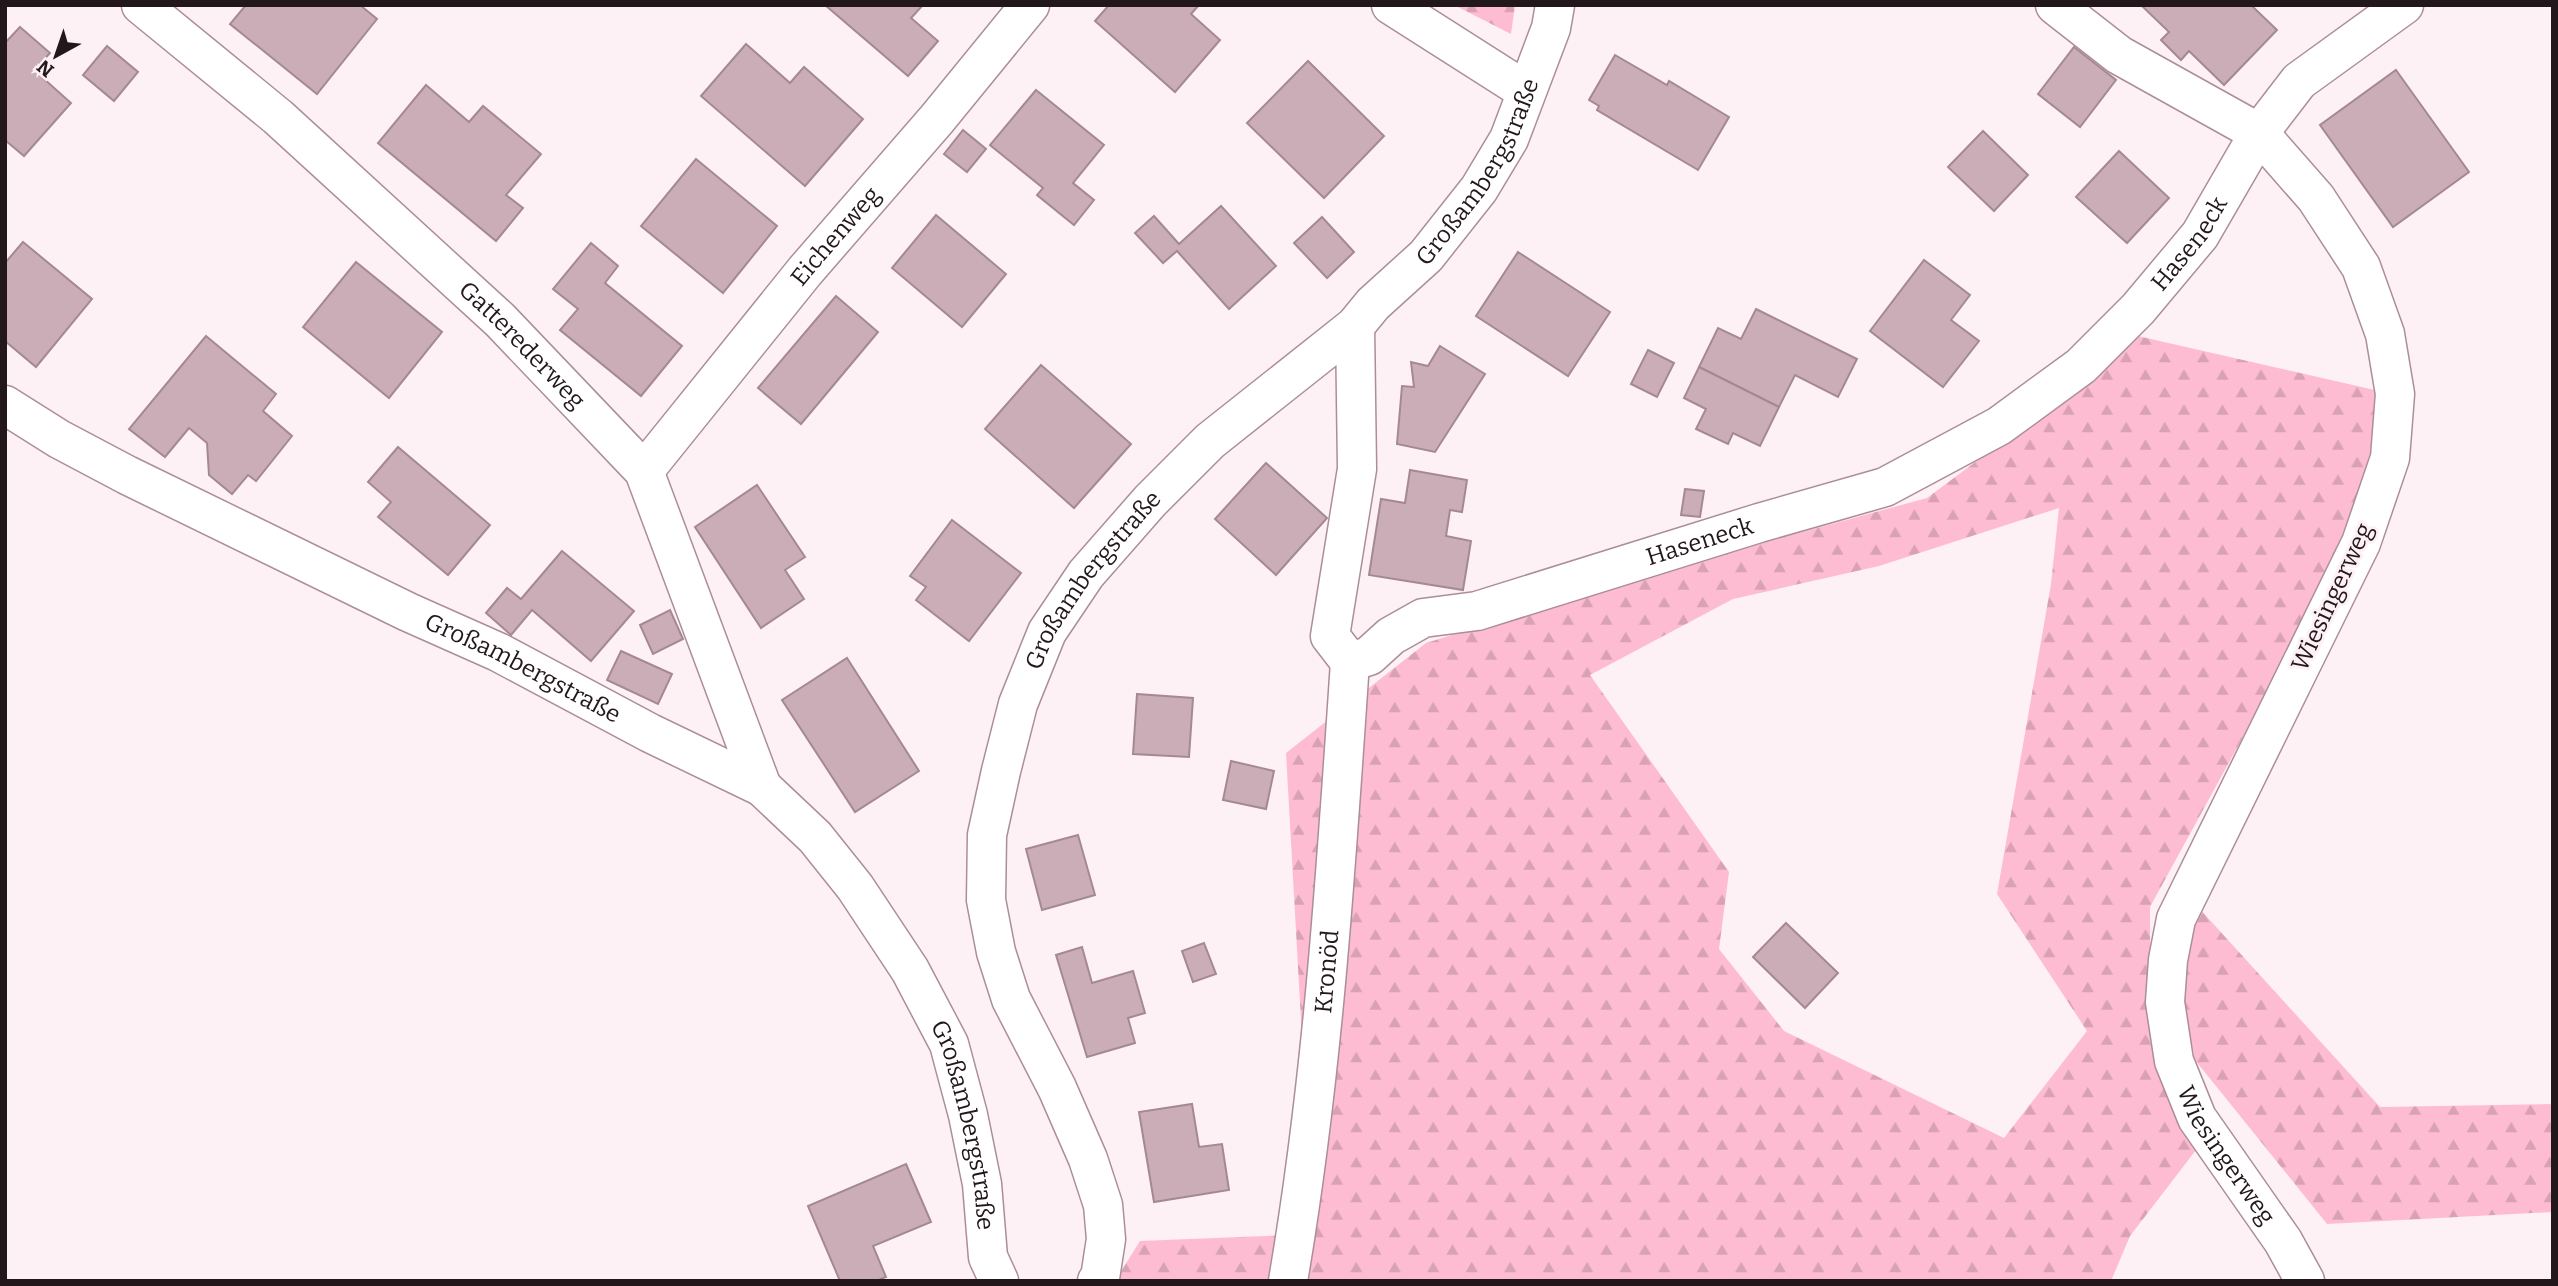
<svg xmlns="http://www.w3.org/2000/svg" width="2558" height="1286" font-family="Bitter,serif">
  <defs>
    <pattern id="forest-firs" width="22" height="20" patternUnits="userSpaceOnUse" patternTransform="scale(1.75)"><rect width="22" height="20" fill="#febcd2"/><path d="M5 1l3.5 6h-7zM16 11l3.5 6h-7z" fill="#d9a1b4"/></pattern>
  </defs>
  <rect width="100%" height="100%" fill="#fef1f5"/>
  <!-- forest -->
  <g fill="url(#forest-firs)" fill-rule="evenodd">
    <path d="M1454,5h61l-4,29z"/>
    <path d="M2129,334l250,57 -3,74 -61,140 -165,302v135l46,108 -66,86 -19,45h-996l25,-40 173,-7 -27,-481 140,-110 201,-63 300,-82 145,-108zM2059,508l-8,76 -54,310 90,137 -83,107 -220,-107 -65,-82 10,-77 -139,-197 143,-76 146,-33z"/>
    <path d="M2198,907l182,200 173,-3v108l-226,12 -132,-164 -16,-79z"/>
  </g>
  <!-- building -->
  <g fill="#cbadb7" stroke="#a58992" stroke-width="2">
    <path d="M246,5h114l17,14 -60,75 -87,-70z"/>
    <path d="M825,5h98l-12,13 27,23 -30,35z"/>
    <path d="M1109,5h90l-8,9 29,26 -45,52 -80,-71z"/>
    <path d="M2141,5h110l26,25 -53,55 -35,-34 -8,9 -20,-20 8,-8z"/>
    <path d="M20,27l30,26 -16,17 37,33 -47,53 -19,-16v-97z"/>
    <path d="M746,44l44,39 14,-16 59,52 -58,67 -104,-90z"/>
    <path d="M107,46l31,26 -24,29 -31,-26z"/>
    <path d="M2074,47l42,33 -36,47 -42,-33z"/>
    <path d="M1615,55l52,30 2,-4 60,36 -31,53 -101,-60 2,-4 -10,-6z"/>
    <path d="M1308,61l76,75 -60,62 -77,-75z"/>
    <path d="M2396,70l73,102 -76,55 -73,-102z"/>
    <path d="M426,85l43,37 14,-16 58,48 -35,41 17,13 -27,33 -118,-98z"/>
    <path d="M1036,90l68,55 -31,38 21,17 -20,25 -37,-30 6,-7 -53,-43z"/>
    <path d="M963,130l23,19 -19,23 -23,-18z"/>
    <path d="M1983,131l45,44 -34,36 -46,-44z"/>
    <path d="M2119,151l50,47 -42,45 -51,-46z"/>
    <path d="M696,159l81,67 -54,67 -82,-67z"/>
    <path d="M1221,206l55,60 -47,43 -52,-58 -14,12 -28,-30 19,-17 25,28z"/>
    <path d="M936,215l70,59 -44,53 -70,-59z"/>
    <path d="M1322,217l32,35 -27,26 -33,-35z"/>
    <path d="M23,242l69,57 -56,68 -31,-26v-78z"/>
    <path d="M591,243l27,23 -13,17 77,63 -41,50 -81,-66 18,-21 -25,-20z"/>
    <path d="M1518,252l92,60 -42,64 -92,-60z"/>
    <path d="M1924,260l46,35 -19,25 28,21 -36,46 -73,-56z"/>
    <path d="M356,262l86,70 -53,66 -86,-71z"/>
    <path d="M836,296l42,36 -77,92 -43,-36z"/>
    <path d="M1756,309l101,50 -19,38 -43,-22 -16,32 -80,-40 19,-39 23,11z"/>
    <path d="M206,336l70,58 -13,17 29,25 -36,45 -8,-6 -16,19 -23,-19 -2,-32 -18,-15 -24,29 -36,-28z"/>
    <path d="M1440,346l45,28 -50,78 -38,-8 5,-58 12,1 -3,-25 17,4z"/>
    <path d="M1648,350l26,13 -17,34 -26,-13z"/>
    <path d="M1041,365l90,79 -57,64 -89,-79z"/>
    <path d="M1699,367l80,40 -19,39 -27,-13 -5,11 -32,-15 10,-20 -22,-11z"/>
    <path d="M398,447l92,78 -42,50 -70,-58 13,-15 -23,-20z"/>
    <path d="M1266,463l61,55 -51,57 -61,-56z"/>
    <path d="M1410,470l57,10 -5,32 -12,-2 -4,26 25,5 -8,49 -94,-15 12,-76 24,4z"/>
    <path d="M757,485l48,72 -20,13 19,29 -43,29 -66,-101z"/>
    <path d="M1685,489l19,2 -4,26 -19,-2z"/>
    <path d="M952,520l69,53 -52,68 -53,-41 10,-13 -16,-11z"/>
    <path d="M562,551l72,60 -43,50 -59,-51 -21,25 -25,-22 21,-25 14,11z"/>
    <path d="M670,610l13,29 -30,15 -13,-29z"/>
    <path d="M621,651l51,23 -14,30 -51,-24z"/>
    <path d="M847,658l72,113 -64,41 -73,-112z"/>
    <path d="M1137,694l56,4 -4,59 -56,-3z"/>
    <path d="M1231,761l43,10 -8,38 -43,-9z"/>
    <path d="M1078,835l17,60 -53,15 -16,-61z"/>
    <path d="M1786,923l52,50 -33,35 -52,-51z"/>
    <path d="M1204,943l12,31 -23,8 -11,-31z"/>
    <path d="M1082,947l10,36 41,-12 12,42 -17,5 7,25 -48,14 -31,-102z"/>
    <path d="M1192,1104l7,43 23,-3 7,46 -75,12 -15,-90z"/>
    <path d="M906,1164l25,58 -58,24 13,31 -10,4h-36l-32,-75z"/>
  </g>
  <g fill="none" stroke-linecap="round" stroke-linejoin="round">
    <defs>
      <g id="minor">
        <path id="s1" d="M141,5l137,112 222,203 144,151 118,316"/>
        <path d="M1391,5l135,86"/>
        <path id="s2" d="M2055,5l64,50 140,78 57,65 45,69 24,67 10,60 -5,64 -29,85 -185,376 -8,41 -3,42 9,59 23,57 86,123 22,40"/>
        <path id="s3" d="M1355,326l2,143 -27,167 20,26 19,-6 22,-20 32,-18 54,-7 282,-88 126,-36 114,-61 82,-60 57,-57 62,-74 59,-102 40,-52 105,-76"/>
        <path id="s4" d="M5,405l54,34 68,36 281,137 90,40 152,81 112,54 53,50 40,50 55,83 39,74 19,71 14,69 6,73 11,24"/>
        <path id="s5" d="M644,471l161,-200 132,-152 93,-114"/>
        <path id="s6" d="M1097,1281l3,-3 6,-39 -3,-34 -15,-46 -31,-71 -46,-89 -15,-47 -10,-52 1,-65 14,-64 17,-67 29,-72 39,-58 64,-73 60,-60 145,-115 18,-22 53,-48 53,-67 30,-50 42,-111 4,-23"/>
        <path id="s7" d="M1288,1281c35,-204 48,-412 62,-619"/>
      </g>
    </defs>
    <!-- minor casing -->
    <use href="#minor" stroke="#ab8e98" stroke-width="41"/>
    <!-- minor -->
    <use href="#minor" stroke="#fff" stroke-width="38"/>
  </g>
  <g text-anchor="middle" stroke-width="6" stroke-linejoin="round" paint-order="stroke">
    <!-- street labels -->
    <g font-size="24" fill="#22171b" stroke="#fef1f5">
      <text dy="8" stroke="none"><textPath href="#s6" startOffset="1320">Großambergstraße</textPath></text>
      <text dy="8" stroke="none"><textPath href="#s5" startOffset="303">Eichenweg</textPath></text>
      <text dy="8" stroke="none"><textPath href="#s3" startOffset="1307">Haseneck</textPath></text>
      <text dy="8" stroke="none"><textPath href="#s1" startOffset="511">Gatterederweg</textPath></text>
      <text dy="8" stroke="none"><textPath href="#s3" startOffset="719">Haseneck</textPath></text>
      <text dy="8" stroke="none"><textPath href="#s6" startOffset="752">Großambergstraße</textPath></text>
      <text transform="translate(2332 597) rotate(-65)" y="8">Wiesingerweg</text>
      <text dy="8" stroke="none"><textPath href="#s4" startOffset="581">Großambergstraße</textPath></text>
      <text dy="8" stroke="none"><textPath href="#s7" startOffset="312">Kronöd</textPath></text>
      <text dy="8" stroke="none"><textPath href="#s4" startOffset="1251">Großambergstraße</textPath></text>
      <text dy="8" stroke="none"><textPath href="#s2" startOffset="1367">Wiesingerweg</textPath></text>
    </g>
  </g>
  <!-- border -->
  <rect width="2558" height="1286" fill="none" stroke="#22171b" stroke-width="14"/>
  <!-- north arrow -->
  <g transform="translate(56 56) rotate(220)" stroke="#fef1f5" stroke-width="5" paint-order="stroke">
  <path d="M0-5L12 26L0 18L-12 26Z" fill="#22171b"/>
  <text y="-10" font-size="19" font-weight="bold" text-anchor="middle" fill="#22171b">N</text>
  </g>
</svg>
